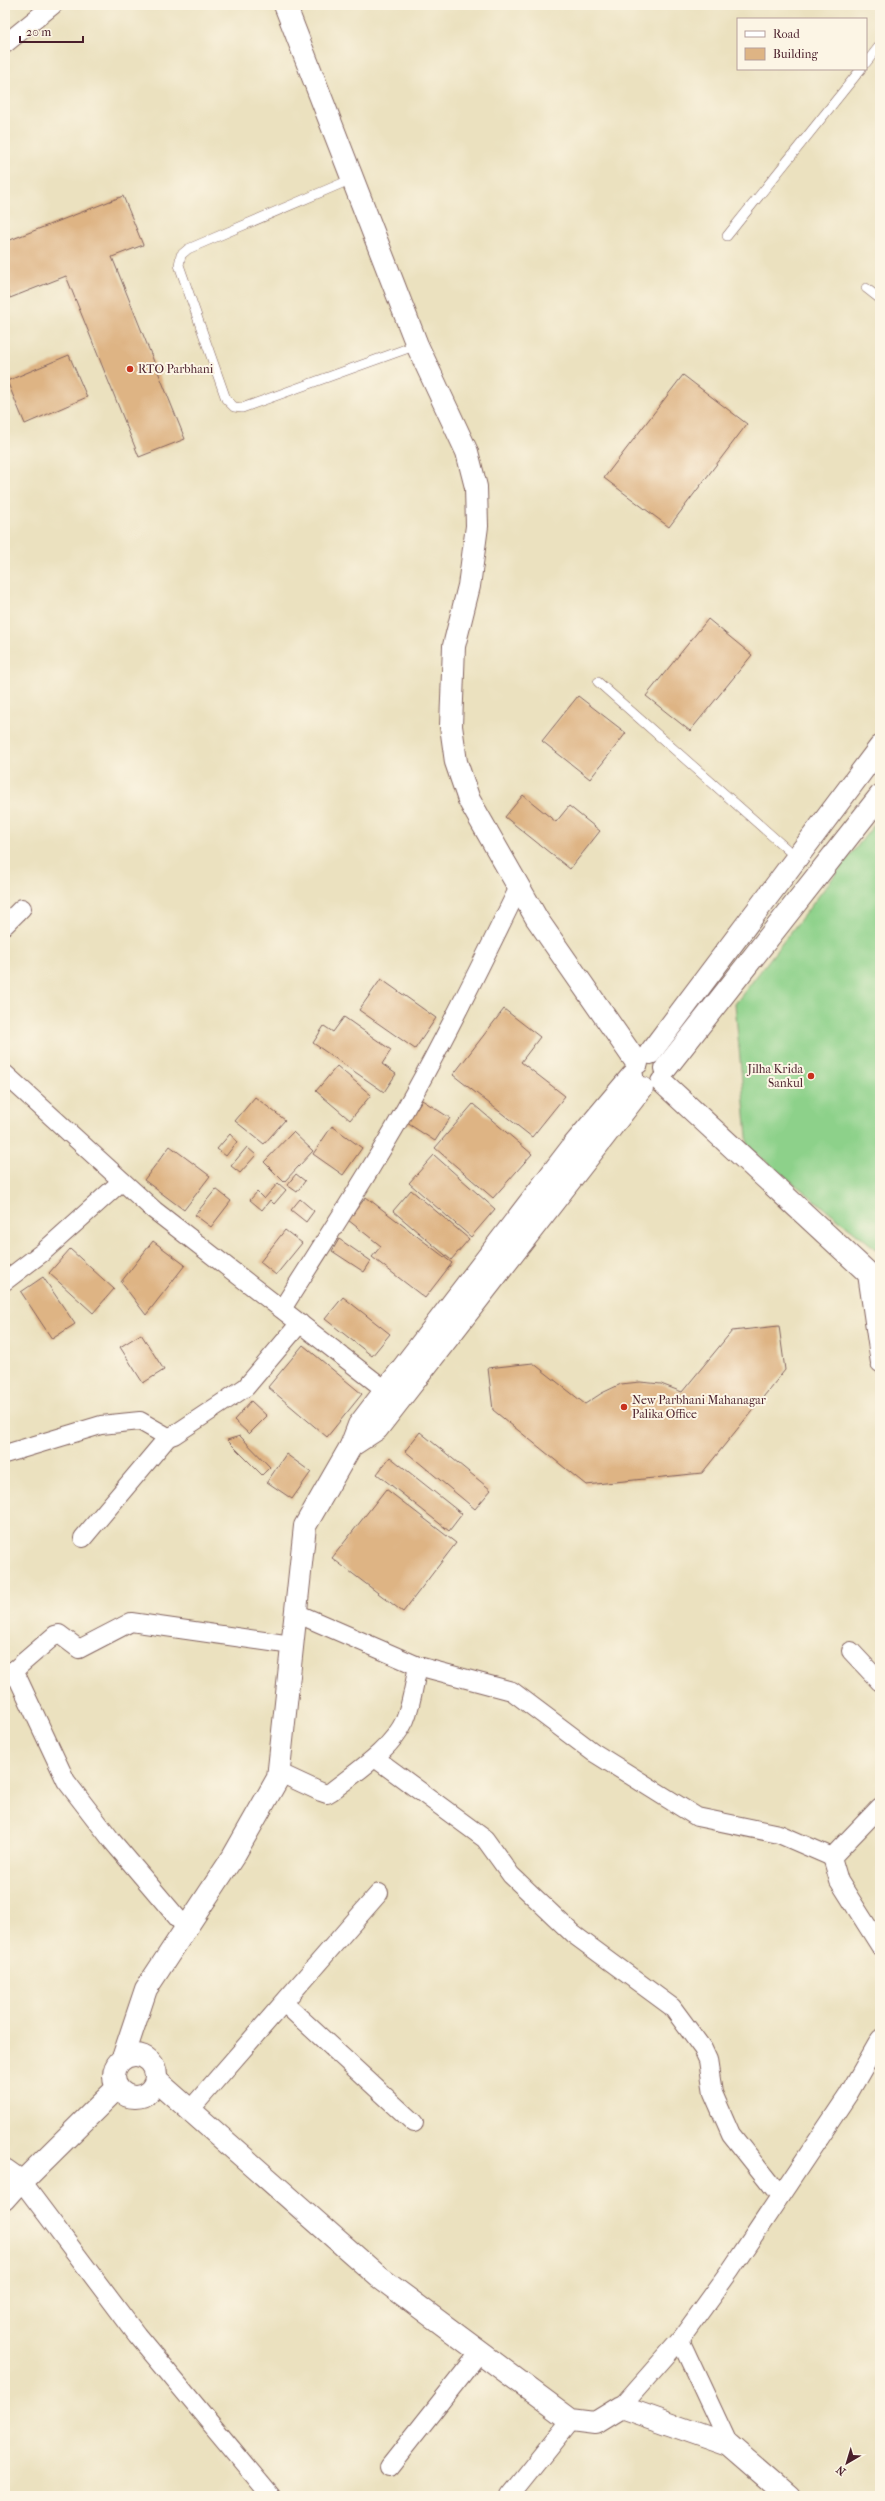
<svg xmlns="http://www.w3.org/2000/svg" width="885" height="2501" font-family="'IM FELL French Canon',serif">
  <rect width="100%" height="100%" fill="#fcf5e5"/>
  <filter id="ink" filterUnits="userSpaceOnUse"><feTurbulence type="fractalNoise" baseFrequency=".025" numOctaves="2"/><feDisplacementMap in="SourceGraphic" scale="8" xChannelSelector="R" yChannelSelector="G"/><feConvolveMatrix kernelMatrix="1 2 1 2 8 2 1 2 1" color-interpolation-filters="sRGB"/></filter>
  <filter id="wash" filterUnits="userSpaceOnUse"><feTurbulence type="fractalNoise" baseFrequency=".012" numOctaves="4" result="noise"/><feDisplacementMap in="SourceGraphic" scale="16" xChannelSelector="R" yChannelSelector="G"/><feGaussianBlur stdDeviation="0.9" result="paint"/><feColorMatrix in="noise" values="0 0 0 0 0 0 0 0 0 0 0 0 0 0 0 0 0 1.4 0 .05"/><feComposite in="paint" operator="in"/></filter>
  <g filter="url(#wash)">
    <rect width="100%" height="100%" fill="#ebe1bf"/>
    <!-- pitch -->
    <path fill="#8dd18a" stroke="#6c785a" d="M880,817v435l-132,-105 -13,-143z"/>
    <g id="blocks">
      <!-- building -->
      <g fill="#deb484">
        <path d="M123,196l20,49 -31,12 73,182 -46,18 -73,-181 -56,22 -5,-13v-43z"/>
        <path d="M69,355l18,42 -62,27 -18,-43z"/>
        <path d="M683,375l64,49 -78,103 -65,-49z"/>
        <path d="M708,619l44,36 -62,76 -44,-35z"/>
        <path d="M578,696l48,37 -36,46 -48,-38z"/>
        <path d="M523,795l33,27 13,-16 31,25 -30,38 -65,-52z"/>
        <path d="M381,979l55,39 -21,31 -56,-39z"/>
        <path d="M504,1009l36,28 -19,25 44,34 -33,41 -79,-62z"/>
        <path d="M344,1017l47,33 -9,14 14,10 -12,18 -71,-49 11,-17 9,6z"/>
        <path d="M337,1066l34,29 -21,25 -34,-29z"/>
        <path d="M255,1097l30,23 -21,24 -29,-23z"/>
        <path d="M422,1100l28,18 -15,23 -28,-18z"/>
        <path d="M473,1104l59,50 -39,44 -58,-50z"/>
        <path d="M332,1126l30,22 -19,27 -30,-21z"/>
        <path d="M293,1132l20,19 -29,31 -20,-20z"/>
        <path d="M230,1134l7,8 -11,14 -9,-7z"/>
        <path d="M170,1146l40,30 -26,34 -40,-30z"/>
        <path d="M247,1147l9,8 -16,18 -9,-7z"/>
        <path d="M434,1155l61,54 -24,28 -62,-54z"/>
        <path d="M296,1174l9,7 -8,11 -10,-7z"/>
        <path d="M278,1183l8,7 -12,14 -4,-4 -8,10 -12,-10 7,-8 7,7z"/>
        <path d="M216,1189l15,12 -20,26 -16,-12z"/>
        <path d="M411,1190l58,49 -18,21 -58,-49z"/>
        <path d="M366,1197l86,66 -27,35 -53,-41 9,-11 -33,-26z"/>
        <path d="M300,1199l14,12 -8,11 -15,-12z"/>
        <path d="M285,1230l17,13 -26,32 -16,-13z"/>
        <path d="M339,1239l32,22 -7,11 -32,-21z"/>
        <path d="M153,1241l32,24 -39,50 -25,-33z"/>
        <path d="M70,1249l44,40 -21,24 -44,-40z"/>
        <path d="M43,1277l32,47 -23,15 -31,-47z"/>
        <path d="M343,1297l47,37 -18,22 -47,-37z"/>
        <path d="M779,1326l6,44 -83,103 -116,12 -93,-75 -5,-42 45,-5 52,41 17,-11 19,-9 19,-2 21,2 21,8 50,-61z"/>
        <path d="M141,1334l23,36 -21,13 -23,-36z"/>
        <path d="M303,1345l59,49 -35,43 -59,-50z"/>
        <path d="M251,1401l16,15 -18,18 -15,-14z"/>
        <path d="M420,1432l71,58 -16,19 -70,-58z"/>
        <path d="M240,1436l30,31 -8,8 -35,-35z"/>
        <path d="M286,1454l25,18 -19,27 -25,-17z"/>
        <path d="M390,1457l72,57 -13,17 -72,-57z"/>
        <path d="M386,1489l70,54 -53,69 -71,-54z"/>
      </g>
    </g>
  </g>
  <g filter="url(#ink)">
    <use href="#blocks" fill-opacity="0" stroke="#82635f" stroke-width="1"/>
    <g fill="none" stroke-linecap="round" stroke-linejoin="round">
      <defs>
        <g id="service">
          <path d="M866,63l14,-18"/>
          <path d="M352,179l-164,70 -7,6 -2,10 47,134 8,8 8,1 175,-63"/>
          <path d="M727,236l134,-167"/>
          <path d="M866,288l14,11"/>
          <path d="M598,682l199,176"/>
        </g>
        <g id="minor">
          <path d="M5,44l48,-39"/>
          <path d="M5,925l17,-17"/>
          <path d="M5,1074l149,136 242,188"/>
          <path d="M867,1274l13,89"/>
          <path d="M5,1281l38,-29 79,-71"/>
          <path d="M282,1309c45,-72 93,-144 134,-219 37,-67 70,-135 103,-203"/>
          <path d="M5,1454l96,-29 39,-4 28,16 6,-2 72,-48 54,-64"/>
          <path d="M83,1538l85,-101"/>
          <path d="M296,1613l122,53 94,25 81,61 104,65 82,17 53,23"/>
          <path d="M851,1651l29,31"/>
          <path d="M14,1670l52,111 47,61 73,86"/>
          <path d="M5,1678l50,-43 4,-1 20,15 52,-27 161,23"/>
          <path d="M375,1758l110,81 26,36 62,59 99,73 31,42 5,11 5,33 18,41 49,62"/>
          <path d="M278,1772l43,20 6,2 5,-3c24,-19 60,-42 73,-71 7,-17 9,-36 13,-54"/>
          <path d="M880,1807l-48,50 7,24 41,65"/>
          <path d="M284,2003l130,120"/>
          <path d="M190,2110l189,-217"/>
          <path d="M5,2201l17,-19 115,153 134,161"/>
          <path d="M680,2340l49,105"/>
          <path d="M621,2407l59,-67 50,-69 118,-176 32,-56"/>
          <path d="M389,2467l91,-115"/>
          <path d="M510,2496l61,-76"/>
        </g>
        <g id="tertiary">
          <path d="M285,5l132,340 50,107 9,35 1,39 -8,60 -15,60 -3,80 5,36 13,38 68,119 100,144"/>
          <path d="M650,1053l230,-306"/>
          <path d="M666,1068l214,-272"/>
          <path d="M662,1082l218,202"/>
          <path d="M351,1446l26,-17 265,-341"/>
          <circle cx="135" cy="2076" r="21"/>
          <path d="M123,2058l23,-69 87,-132 45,-79 27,-252 46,-80 8,-21 214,-279 59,-70"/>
          <path d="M156,2080l223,197 192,143 24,3 26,-16 108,38 59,51"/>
          <path d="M5,2170l17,12 95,-94"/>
        </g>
      </defs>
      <!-- service casing -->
      <use href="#service" stroke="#82635f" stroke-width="10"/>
      <!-- minor casing -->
      <use href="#minor" stroke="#82635f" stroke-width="20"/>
      <!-- tertiary casing -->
      <use href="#tertiary" stroke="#82635f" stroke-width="24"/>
      <!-- service -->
      <use href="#service" stroke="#fff" stroke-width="9"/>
      <!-- minor -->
      <use href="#minor" stroke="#fff" stroke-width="18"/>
      <!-- tertiary -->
      <use href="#tertiary" stroke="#fff" stroke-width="22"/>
    </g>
  </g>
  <!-- markers -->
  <g fill="#c8321e" stroke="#fcf5e5" stroke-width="1.5">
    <circle cx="130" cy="369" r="4"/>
    <circle cx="811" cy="1076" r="4"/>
    <circle cx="624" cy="1407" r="4"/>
  </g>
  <g text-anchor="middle" stroke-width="4" stroke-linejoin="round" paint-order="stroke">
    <!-- poi labels -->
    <g font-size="12" fill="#4a1f2b" stroke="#fcf5e5" text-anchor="start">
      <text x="138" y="373">RTO Parbhani</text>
      <text x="803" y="1073" text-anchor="end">Jilha Krida<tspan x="803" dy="14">Sankul</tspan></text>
      <text x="632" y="1404">New Parbhani Mahanagar<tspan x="632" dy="14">Palika Office</tspan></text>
    </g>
  </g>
  <!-- margin -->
  <rect width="885" height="2501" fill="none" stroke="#fcf5e5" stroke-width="20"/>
  <!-- legend -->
  <rect x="737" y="18" width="130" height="52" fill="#fcf5e5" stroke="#b59f9b"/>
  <rect x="745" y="31" width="20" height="6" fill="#ffffff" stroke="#b59f9b"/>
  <text x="773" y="38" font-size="12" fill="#4a1f2b">Road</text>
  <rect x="745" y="48" width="20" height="12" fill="#deb484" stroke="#b59f9b"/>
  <text x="773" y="58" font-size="12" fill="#4a1f2b">Building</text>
  <!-- north arrow -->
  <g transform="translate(847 2463) rotate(218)" stroke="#fcf5e5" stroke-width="3" paint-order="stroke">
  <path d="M0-3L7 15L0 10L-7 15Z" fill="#4a1f2b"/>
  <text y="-6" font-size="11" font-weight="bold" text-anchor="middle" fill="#4a1f2b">N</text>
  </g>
  <!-- scale -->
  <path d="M20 36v6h63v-6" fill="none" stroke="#4a1f2b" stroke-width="2"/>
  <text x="26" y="36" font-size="12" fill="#4a1f2b" stroke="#fcf5e5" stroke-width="3" paint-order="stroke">20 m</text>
</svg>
